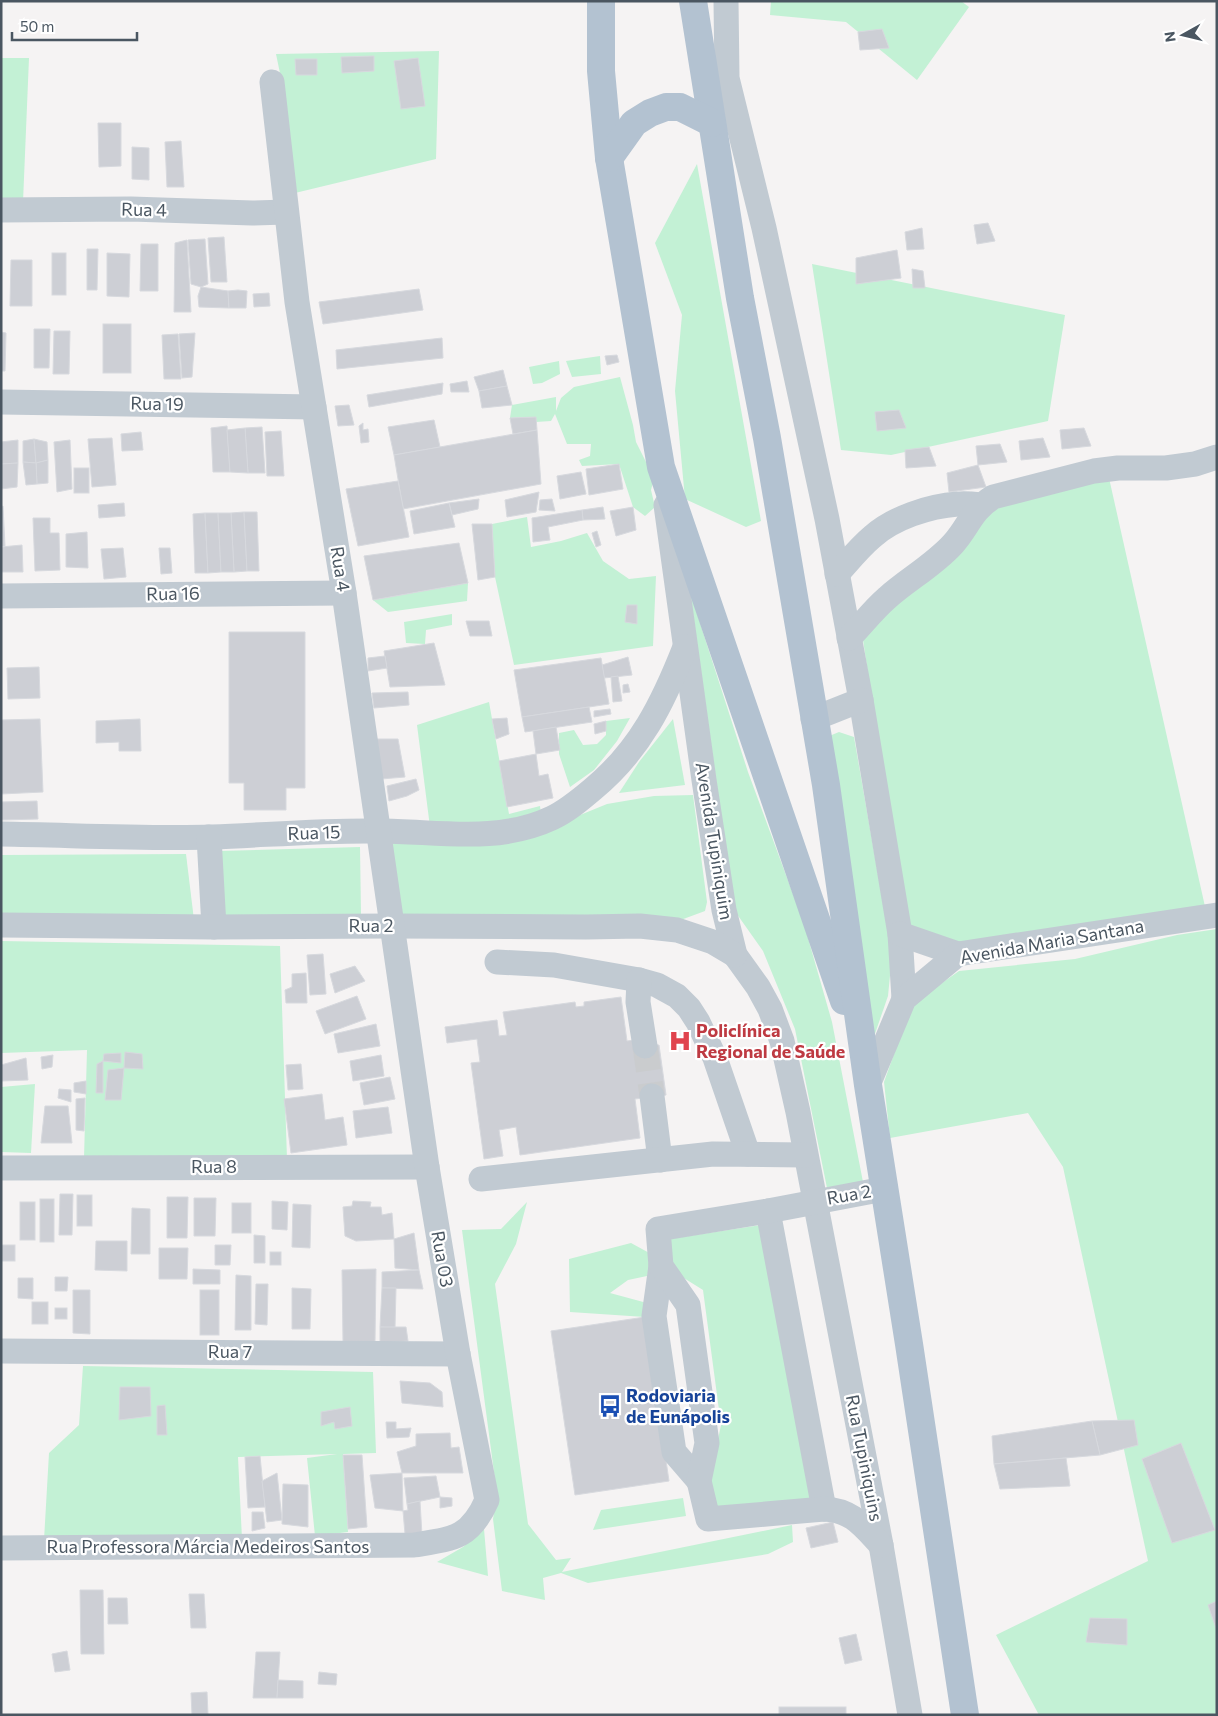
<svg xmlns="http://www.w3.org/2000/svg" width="1218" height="1716" font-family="Commissioner,sans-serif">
  <rect width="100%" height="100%" fill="#f5f3f3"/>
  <!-- green -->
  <g fill="#c3f1d5">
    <path d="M771,1h190l8,6 -52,73 -71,-58 -76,-7z"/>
    <path d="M439,51l-3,108 -141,34 -13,-110 -6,-29z"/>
    <path d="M1,58h28l-6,144 -22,1z"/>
    <path d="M697,164l64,357 -15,6 -61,-28 -10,-108 7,-76 -27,-72z"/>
    <path d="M812,264l253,51 -17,106 -157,34 -50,-5z"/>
    <path d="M600,356l1,18 -29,3 -6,-16z"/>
    <path d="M559,361l1,13 -18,9 -9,1 -4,-17z"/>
    <path d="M620,377l13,48 3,17 18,36 -3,12 4,17 -10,9 -12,-9 -14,-43 -37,2 -3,-6 11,-4 1,-12h-24l-12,-30 -4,7 -15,1 -1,-5 -25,1 2,-13 44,-8v14l5,-13 13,-11z"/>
    <path d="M1107,469l99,442 -243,32 -57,-16 -43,-287 118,-135z"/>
    <path d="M527,517l4,30 30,-6 26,-8 16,28 26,18 27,-3 -3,70 -139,19 -19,-88 -3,-53z"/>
    <path d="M468,583l-1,18 -79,11 -15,-12z"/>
    <path d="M690,592l58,180 56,152 28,98 31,160 -36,6 -32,-159 -32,-78 -29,-41z"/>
    <path d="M452,614v11l-26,5 -1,14 -19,-1 -2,-21z"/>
    <path d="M489,702l20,112 31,-8 1,8 -31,11 -80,2 -13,-102z"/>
    <path d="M630,718l-13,23 -23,29 -24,17 -11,-33v-21l15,-3 9,15 14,-1 9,-9v-14z"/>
    <path d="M673,719l12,66 -66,8 20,-31z"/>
    <path d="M839,732l15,5 38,218 -4,41 -19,55 -47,-312z"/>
    <path d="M693,795l14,107 -2,9 -27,10 -282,-4 -8,-79 153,-7 66,-27 47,-8z"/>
    <path d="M360,847l1,67 -142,5v-68z"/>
    <path d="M186,854l8,66 -193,-3v-62z"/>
    <path d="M1217,929v786h-178l-43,-80 152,-74 -85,-394 -35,-54 -138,25 -6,-56 28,-78 47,-33 116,-12 102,-24z"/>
    <path d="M1,941l279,5 7,213 -203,-1 3,-108 -86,3z"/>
    <path d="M35,1084l-4,69 -30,-1v-65z"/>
    <path d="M527,1202l-11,42 -21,40 33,240 28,36 15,-2 -9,14 230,-47 1,17 -25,12 -180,29 -27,-10 -18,5 2,22 -43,-9 -9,-72 4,-24 -35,-265 39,-1z"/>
    <path d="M761,1225l55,277 -104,9 -2,-33 11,-53 -18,-135 -32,-20 -2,-31z"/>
    <path d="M631,1243l22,12 -6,21 -19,4 -18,13 37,10 -2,14 -75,-5 -1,-53z"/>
    <path d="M83,1366l290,6 3,81 -33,1 5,78 -33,4 -8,-78 30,-4 -99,3 4,82 -198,1 5,-87 30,-28z"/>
    <path d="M683,1498l3,18 -93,14 8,-20z"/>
    <path d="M484,1529l4,47 -51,-14 26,-15z"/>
  </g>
  <!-- building -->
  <g fill="#cdcfd5" stroke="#d7d9de">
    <path d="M882,29l7,19 -29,2 -2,-18z"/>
    <path d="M374,56v15l-32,2 -1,-16z"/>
    <path d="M418,58l7,48 -24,3 -7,-48z"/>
    <path d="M295,59h22v16h-21z"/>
    <path d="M98,123h23v43l-22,1z"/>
    <path d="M181,141l3,46h-17l-2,-45z"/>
    <path d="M132,147l17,1v32l-17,-1z"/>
    <path d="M988,223l7,18 -18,3 -3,-19z"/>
    <path d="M922,228l2,21 -17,1 -2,-18z"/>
    <path d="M224,237l3,45h-16l-3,-44z"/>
    <path d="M205,239l3,45 -7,3 -10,-3 -3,-44z"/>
    <path d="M187,240l4,72h-17l1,-69z"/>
    <path d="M141,244h17v47h-18z"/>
    <path d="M87,249h11l-1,41h-10z"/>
    <path d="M897,250l4,28 -45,6v-26z"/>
    <rect x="52" y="253" width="14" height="42"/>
    <path d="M107,253l23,1 -1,43 -22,-1z"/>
    <path d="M11,260h21v46h-22z"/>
    <path d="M912,269l11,2 2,17h-12z"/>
    <path d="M201,287l27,4 1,17 -30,-1 -1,-11z"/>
    <path d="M419,289l4,21 -100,14 -4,-22z"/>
    <path d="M238,290l9,1 -1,17h-17l-1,-17z"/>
    <path d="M269,293l1,13 -16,1 -1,-13z"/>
    <rect x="103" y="324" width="28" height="49"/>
    <path d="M34,329h16l-1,39h-15z"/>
    <path d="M54,331h16l-1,43h-16z"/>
    <path d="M1,332l5,1 -1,38h-4z"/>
    <path d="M195,333l-3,44 -10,1 -3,-44z"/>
    <path d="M178,334l3,45h-17l-2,-44z"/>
    <path d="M442,338l1,20 -106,11 -1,-19z"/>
    <path d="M617,355l2,7 -12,3 -2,-9z"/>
    <path d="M503,370l4,16 -28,5 -5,-14z"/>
    <path d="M467,381l2,11h-18l-1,-8z"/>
    <path d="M443,383l-1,11 -73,13 -2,-12z"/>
    <path d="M507,386l5,19 -30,3 -3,-17z"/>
    <path d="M349,405l5,20 -16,1 -3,-20z"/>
    <path d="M899,410l7,18 -29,3 -2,-19z"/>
    <path d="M536,417l1,13 -24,4 -3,-16z"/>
    <path d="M434,420l6,27 -46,8 -6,-28z"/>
    <path d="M363,423v7l5,-1 1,13 -8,1 -2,-17z"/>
    <path d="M227,426l3,46h-17l-2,-44z"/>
    <path d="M262,427l3,46h-17l-3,-45z"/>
    <path d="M245,428l3,45 -18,-1 -3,-42z"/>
    <path d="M1084,428l7,18 -29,3 -2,-19z"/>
    <path d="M537,430l4,54 -138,25 -9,-54z"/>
    <path d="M281,431l3,45h-17l-2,-44z"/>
    <path d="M141,432l2,18 -21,1 -1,-17z"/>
    <path d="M112,438l4,47 -24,2 -4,-48z"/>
    <path d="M1043,438l7,19 -29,3 -2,-19z"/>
    <path d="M34,439l2,24 -13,-1v-21z"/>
    <path d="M34,439l13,3 1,18 -12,3z"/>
    <path d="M18,440v23l-17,1v-22z"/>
    <path d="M70,440l2,49 -15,3 -3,-50z"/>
    <path d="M1000,444l7,18 -29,3 -2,-19z"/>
    <path d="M929,447l7,19 -30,2 -1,-18z"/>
    <path d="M48,460v23l-11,1 -1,-21z"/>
    <path d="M23,462l13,1 1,21 -11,1z"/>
    <path d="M18,463l-1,24 -16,2v-25z"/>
    <path d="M619,464l4,25 -34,6 -3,-26z"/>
    <path d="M978,465l8,22 -37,5 -2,-19z"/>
    <rect x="74" y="468" width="15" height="25"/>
    <path d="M581,472l5,22 -26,5 -3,-23z"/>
    <path d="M398,481l11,56 -51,9 -12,-57z"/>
    <path d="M539,492l-3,20 -29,5 -2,-17z"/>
    <path d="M479,499l-1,10 -26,6 -3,-12z"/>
    <path d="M552,499l3,12 -16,-1 1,-10z"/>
    <path d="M124,503l1,13 -26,2 -1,-13z"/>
    <path d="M449,503l6,24 -41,7 -4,-23z"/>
    <path d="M3,506l2,40 -4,1v-40z"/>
    <path d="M603,507l2,12 -22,1 -1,-10z"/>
    <path d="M633,507l3,23 -20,6 -6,-25z"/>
    <path d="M582,510l1,10 -35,7 2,13 -17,2 -1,-24z"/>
    <path d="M244,512l3,59 -13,1 -3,-59z"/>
    <path d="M244,512h13l2,59h-12z"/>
    <path d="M205,513l3,60h-13l-2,-59z"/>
    <path d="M205,513h13l3,59 -13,1z"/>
    <path d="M218,513h13l3,59h-13z"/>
    <path d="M33,518h17v15h9l1,37 -25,1z"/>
    <path d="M472,524h20l3,53 -17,3z"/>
    <path d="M597,531l4,14 -5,2 -4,-14z"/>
    <path d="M87,532l1,36 -22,-1v-33z"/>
    <path d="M459,543l9,40 -95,17 -9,-44z"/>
    <path d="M22,545l1,27h-22v-25z"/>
    <path d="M123,548l3,29 -22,2 -3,-30z"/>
    <path d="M159,548h11l2,25 -11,1z"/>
    <path d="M627,605h10v19l-12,-2z"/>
    <path d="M466,621h23l3,15h-22z"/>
    <path d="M229,632h76v156h-19v22h-42v-27h-15z"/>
    <path d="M434,643l11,42 -55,2 -6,-36z"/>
    <path d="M385,656l2,12 -19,3v-13z"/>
    <path d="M628,657l4,18 -28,3 -2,-13z"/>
    <path d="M601,658l8,46 -87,13 -8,-47z"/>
    <path d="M39,667l1,31 -32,1 -1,-31z"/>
    <path d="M618,676l4,25 -9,1 -2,-25z"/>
    <path d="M628,684l2,8 -7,1v-8z"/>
    <path d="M408,692l1,13 -35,3 -2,-15z"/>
    <path d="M589,707l3,15 -67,10 -3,-15z"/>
    <path d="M610,709l1,5 -17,3v-6z"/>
    <path d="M507,718l2,16 -13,5 -4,-20z"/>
    <path d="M40,719l3,73 -42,2v-74z"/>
    <path d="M140,719l1,32h-22v-9l-23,1v-22z"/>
    <path d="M606,721v10l-11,3 -1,-10z"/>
    <path d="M556,727l4,23 -24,4 -3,-23z"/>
    <path d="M374,739h24l7,38 -24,2z"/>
    <path d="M536,754l3,22 9,-2 5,24 -46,9 -8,-46z"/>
    <path d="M416,779l3,11 -12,6 -18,5 -2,-15z"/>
    <path d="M37,801l1,18 -37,1v-18z"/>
    <path d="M323,954l3,40 -16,1 -3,-40z"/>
    <path d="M355,966l10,15 -30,12 -5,-19z"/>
    <path d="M306,973l1,30h-21l-1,-13 7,-3v-13z"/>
    <path d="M357,996l9,23 -41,15 -9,-23z"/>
    <path d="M621,997l6,44 7,-1 11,6 14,-1 7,50 -31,4 5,39 -120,17 -4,-28 -17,3 4,26 -19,3 -13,-96 9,-1 -3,-23 -30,4 -2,-16 52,-7 2,16 8,-1 -4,-23 72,-10 1,5 8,-1v-4z"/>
    <path d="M376,1024l4,22 -42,7 -4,-19z"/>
    <path d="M125,1052l17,2 1,15 -19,-1z"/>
    <path d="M121,1053v10l-18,-2 1,-7z"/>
    <path d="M53,1055l-1,12 -10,2 -1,-12z"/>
    <path d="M381,1055l3,21 -31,5 -3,-20z"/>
    <path d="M26,1058l2,22 -27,1v-16z"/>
    <path d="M103,1061v32h-7l1,-29z"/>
    <path d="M301,1064l2,25 -15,1 -2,-25z"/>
    <path d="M124,1068l-3,32h-16l3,-30z"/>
    <path d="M390,1077l5,22 -31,6 -4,-22z"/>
    <path d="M86,1081v13l-12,-2v-9z"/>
    <path d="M59,1089l12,1v12l-13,-4z"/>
    <path d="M322,1094l3,26 18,-3 4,28 -56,8 -7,-54z"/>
    <path d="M85,1098l-1,33 -8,-1v-31z"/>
    <path d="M45,1106h23l4,37h-31z"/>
    <path d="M388,1107l4,26 -36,5 -3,-27z"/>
    <path d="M60,1194h13l-1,41h-13z"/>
    <rect x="77" y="1195" width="15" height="31"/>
    <path d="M167,1197h21l-1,41h-20z"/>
    <path d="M194,1198h22l-1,38h-21z"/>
    <rect x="40" y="1199" width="14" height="43"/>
    <path d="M272,1201l16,1 -1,28 -15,-1z"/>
    <path d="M353,1201l18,1 -1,5h11l1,8 10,-2 2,26 -38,2 -11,-5 -2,-29 9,-1z"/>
    <rect x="20" y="1202" width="15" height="38"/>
    <rect x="232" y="1203" width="19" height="30"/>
    <path d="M293,1204l18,1 -1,43 -18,-1z"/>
    <path d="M132,1208l18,1v45h-19z"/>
    <path d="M414,1233l5,37 -24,-2 -1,-29z"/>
    <path d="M254,1235l11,1v27h-11z"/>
    <path d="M96,1241h31v30l-32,-1z"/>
    <rect x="1" y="1245" width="14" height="16"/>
    <path d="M215,1245h16l-1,20h-15z"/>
    <path d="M159,1248h29l-1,31h-28z"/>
    <rect x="270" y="1252" width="11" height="13"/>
    <path d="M193,1269l27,1v14h-27z"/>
    <path d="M376,1269l-1,73h-32l-1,-72z"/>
    <path d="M419,1270l4,19 -41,-1v-16z"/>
    <path d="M236,1275l15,1v54h-16z"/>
    <path d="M55,1277h13l-1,14h-12z"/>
    <path d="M18,1278h15v21l-15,-1z"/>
    <path d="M256,1284h12l-1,41 -12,-1z"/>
    <path d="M292,1288l19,1 -1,40h-18z"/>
    <path d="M382,1288h14l-1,40 -15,-1z"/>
    <path d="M73,1290h17v44l-17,-1z"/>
    <rect x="200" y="1290" width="19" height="45"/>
    <rect x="32" y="1302" width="16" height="22"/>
    <rect x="55" y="1308" width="12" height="11"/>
    <path d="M645,1317l24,164 -94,14 -24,-164z"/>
    <path d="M380,1327h26l2,14 -28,2z"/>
    <path d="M400,1381l30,2 12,9 1,15 -41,-4z"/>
    <path d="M120,1387h30l1,29 -32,4z"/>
    <path d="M165,1405l2,30h-10v-29z"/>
    <path d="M350,1407l2,19 -17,3 -1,-7 -13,4v-14z"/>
    <path d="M1134,1420l4,25 -38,10 -8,-34z"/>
    <path d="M1092,1421l8,34 -106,9 -2,-28z"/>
    <path d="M386,1422h10v7l15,-1 -2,9 -22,1z"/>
    <path d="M450,1433l1,15 8,-1 4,26h-61l-5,-21 19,-6v-12z"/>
    <path d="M1181,1443l34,87 -43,13 -30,-84z"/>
    <path d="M343,1455h19l5,72 -19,2z"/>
    <path d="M260,1456l5,51 -17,1 -3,-51z"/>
    <path d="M1066,1458l4,28 -70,3 -6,-25z"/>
    <path d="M277,1473l5,47 -15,2 -5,-41z"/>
    <path d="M402,1473l1,38 -28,-3 -5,-33z"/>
    <path d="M436,1476l4,21 -33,7 -3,-26z"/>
    <path d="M283,1484l25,1v42l-26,-3z"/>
    <path d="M440,1497l12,1v8l-12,2z"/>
    <path d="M420,1501l2,34 -17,-1 -2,-23 5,-1 -1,-6z"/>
    <path d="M252,1512h11l2,16 -13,3z"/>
    <path d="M833,1522l5,20 -27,6 -5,-20z"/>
    <path d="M80,1590h23l1,64h-23z"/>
    <path d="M189,1594h15l2,34h-15z"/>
    <path d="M108,1598h19l1,26h-20z"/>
    <path d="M1217,1601v30l-9,-26z"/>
    <path d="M1090,1618l37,1v26l-41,-3z"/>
    <path d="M856,1634l6,26 -17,4 -6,-26z"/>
    <path d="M67,1651l3,19 -15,2 -3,-18z"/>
    <path d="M256,1652h24l-3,46h-24z"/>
    <path d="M319,1672l18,2 -1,11 -18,-1z"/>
    <path d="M278,1680l25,1v17h-26z"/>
    <path d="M207,1692l1,23h-16l-1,-22z"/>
    <rect x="779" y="1707" width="67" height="8"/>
  </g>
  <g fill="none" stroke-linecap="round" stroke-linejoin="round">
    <!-- minor-tunnel -->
    <path stroke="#caccce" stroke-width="25" stroke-dasharray="25 12" stroke-linecap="butt" d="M645,1046l7,50"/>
    <!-- minor -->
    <g stroke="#c1cad2" stroke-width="25">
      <path d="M726,1l1,77 37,150 63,291 34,181 39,234 4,65"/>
      <path d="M1,210l130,-1 121,4 34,-1"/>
      <path d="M1,402l313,5"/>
      <path d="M666,505l38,275 20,130 11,45 23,32 12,22 12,32 16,71 83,433 29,170"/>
      <path d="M837,574c11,-12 22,-26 35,-37 21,-19 57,-31 86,-33 7,-1 15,0 23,1"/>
      <path d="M1,596l343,-3"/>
      <path d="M849,638c13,-13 24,-28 38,-40 21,-19 46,-32 66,-54 16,-18 18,-33 40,-47l101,-26 24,-3h48l29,-4 22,-7"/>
      <path d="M813,719l48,-19"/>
      <path d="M1,834c70,1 141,5 211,3 55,-2 111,-7 167,-6 58,0 118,13 173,-13 15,-7 28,-18 41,-29 47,-39 70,-86 92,-142"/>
      <path d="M209,837l5,90"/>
      <path d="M1,925l213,2 177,-1 195,1 54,-1 37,4 36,12 22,13"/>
      <path d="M900,934l58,20"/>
      <path d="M497,962l57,3 85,15 18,5 20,11 12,12 9,14 17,36 33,96"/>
      <path d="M639,980l-1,22 7,44"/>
      <path d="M868,1085l36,-86 54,-45 259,-39"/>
      <path d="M652,1096l8,64"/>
      <path d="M1,1168l426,-1"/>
      <path d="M481,1179l232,-25 92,1"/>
      <path d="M768,1211l56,298"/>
      <path d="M661,1266l-7,50 20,136 25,29"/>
      <path d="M1,1351l457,3"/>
      <path d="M881,1545c-18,-19 -29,-35 -57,-36l-116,10 -9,-38 8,-38 -19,-138 -27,-39 -3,-37 110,-18 116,-22"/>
      <path d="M1,1548l413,-3c38,-6 56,-6 73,-45l-29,-146 -31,-187 -83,-574 -47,-291 -25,-220"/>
    </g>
    <!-- major -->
    <g stroke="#b3c2d1" stroke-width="28">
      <path d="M601,1v70l8,87 52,309 183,534"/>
      <path d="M693,1l47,297 27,140 59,347 42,300 41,259 56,371"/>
      <path d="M609,158l25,-35 16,-10 16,-6h14l32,16"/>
    </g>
  </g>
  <!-- icons -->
  <defs>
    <symbol id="hospital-bare" viewBox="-9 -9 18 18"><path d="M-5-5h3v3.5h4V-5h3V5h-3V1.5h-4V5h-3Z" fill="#e0444e" stroke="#fff" stroke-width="2.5" paint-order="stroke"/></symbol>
    <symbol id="bus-bare" viewBox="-9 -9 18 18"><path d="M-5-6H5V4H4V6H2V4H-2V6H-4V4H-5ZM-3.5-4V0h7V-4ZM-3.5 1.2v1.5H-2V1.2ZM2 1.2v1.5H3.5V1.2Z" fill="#1a4fb4" stroke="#fff" stroke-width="2.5" paint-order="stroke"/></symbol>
  </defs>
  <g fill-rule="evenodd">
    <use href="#hospital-bare" x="664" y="1025" width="32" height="32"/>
    <use href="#bus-bare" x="594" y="1390" width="32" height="32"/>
  </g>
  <g text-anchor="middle" stroke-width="4.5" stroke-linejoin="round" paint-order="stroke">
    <!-- street labels -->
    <g font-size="18" fill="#4a5661" stroke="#fff">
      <text transform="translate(144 210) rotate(1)" y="6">Rua 4</text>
      <text transform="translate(157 404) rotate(1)" y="6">Rua 19</text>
      <text transform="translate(340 569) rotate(81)" y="6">Rua 4</text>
      <text transform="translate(173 594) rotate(-1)" y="6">Rua 16</text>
      <text transform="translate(314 833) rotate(-2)" y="6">Rua 15</text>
      <text transform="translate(714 841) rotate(81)" y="6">Avenida Tupiniquim</text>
      <text x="371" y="932">Rua 2</text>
      <text transform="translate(1052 942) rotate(-10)" y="6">Avenida Maria Santana</text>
      <text x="214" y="1173">Rua 8</text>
      <text transform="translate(849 1195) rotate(-10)" y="6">Rua 2</text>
      <text transform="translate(442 1259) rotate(80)" y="6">Rua 03</text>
      <text x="230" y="1358">Rua 7</text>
      <text transform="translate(864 1458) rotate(79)" y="6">Rua Tupiniquins</text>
      <text x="208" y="1553">Rua Professora Márcia Medeiros Santos</text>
    </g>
    <!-- health labels -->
    <g font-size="18" font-weight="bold" fill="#be3a42" stroke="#fff" text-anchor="start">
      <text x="696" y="1037">Policlínica<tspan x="696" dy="21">Regional de Saúde</tspan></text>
    </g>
    <!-- transit labels -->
    <g font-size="18" font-weight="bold" fill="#164399" stroke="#fff" text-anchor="start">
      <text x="626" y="1402">Rodoviaria<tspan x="626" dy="21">de Eunápolis</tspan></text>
    </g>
  </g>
  <!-- border -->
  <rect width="1218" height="1716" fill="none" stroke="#4a5661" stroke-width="5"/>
  <!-- north arrow -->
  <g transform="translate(1183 35) rotate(262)" stroke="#ffffff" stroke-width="4" paint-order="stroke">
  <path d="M0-4L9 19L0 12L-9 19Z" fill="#4a5661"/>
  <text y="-8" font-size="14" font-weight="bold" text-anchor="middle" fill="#4a5661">N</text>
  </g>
  <!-- scale -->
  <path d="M12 32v8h125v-8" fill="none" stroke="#4a5661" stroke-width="2.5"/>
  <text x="20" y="32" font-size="15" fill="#4a5661" stroke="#ffffff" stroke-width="4" paint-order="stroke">50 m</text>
</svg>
